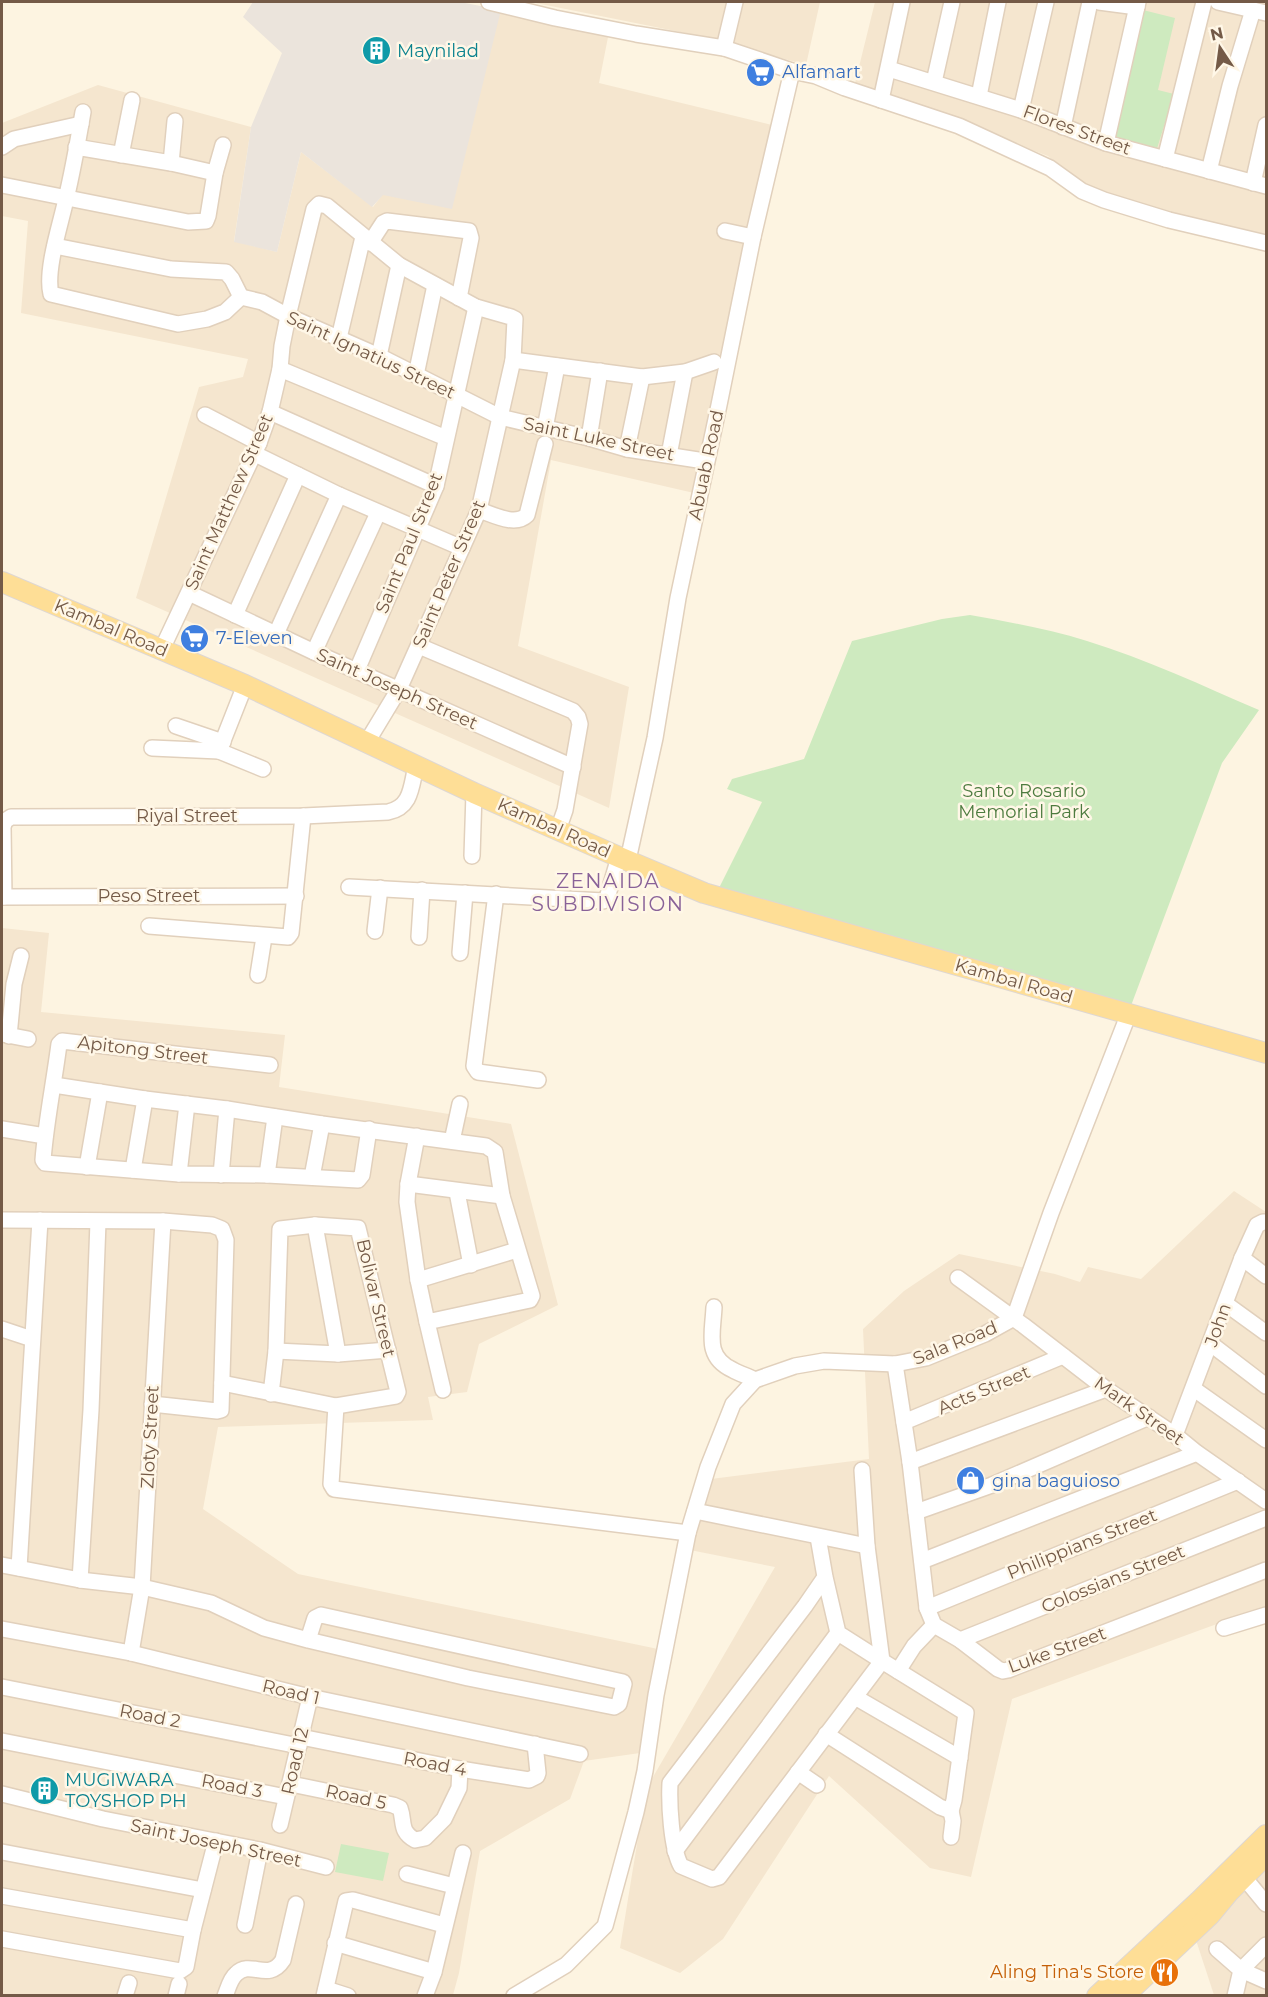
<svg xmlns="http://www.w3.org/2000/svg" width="1268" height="1997" font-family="Montserrat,sans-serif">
  <rect width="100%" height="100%" fill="#fdf4e1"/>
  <!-- residential -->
  <g fill="#f5e6cf">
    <path d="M531,2h289l-14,63 -91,-26z"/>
    <path d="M875,2h391v235l-157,-38 -24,-12 -37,-31 -193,-73z"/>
    <path d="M501,10l108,22 -10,51 173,42 -78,368 -143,-33 -33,186 111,41 -20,121 -473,-210 63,-211 44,-10 5,-18 -227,-46 7,-92 -26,-5v-93l96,-38 153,42 -17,114 43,11 24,-100 72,55 9,-12z"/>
    <path d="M2,928l47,5 -8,79 244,23 -6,52 232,37 47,181 -79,39 -12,48 -39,5 5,23 -215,7 -15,82 95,65 360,75 -18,104 -56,8 -14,38 -90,52 -21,122 -6,22 -451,1z"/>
    <path d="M1234,1191l32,21v394l-254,93 -41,178 -41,-9 -101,-92 -106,163 -43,34 -60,-25 26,-159 129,-222 -85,-17 21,-71 158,-20 -6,-130 41,-38 55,-37 96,20 25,8 8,-15 53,12z"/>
    <path d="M1266,1861v134h-52l-21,-64z"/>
  </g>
  <!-- industrial -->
  <path fill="#ebe4dc" d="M253,2h207l41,8 -49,199 -69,-14 -11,12 -71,-55 -24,100 -43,-10 17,-115 31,-74 -39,-36z"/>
  <!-- green -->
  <g fill="#ceeabf">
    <path d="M1143,10l32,8 -17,72 16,4 -19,61 -43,-15z"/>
    <path d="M970,615c39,7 79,14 117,26 59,18 116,45 172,69l-37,53 -93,248 -414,-115 47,-94 -35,-13 5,-10 72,-20 48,-118 90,-22z"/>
    <path d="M341,1844l48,9 -6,28 -48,-9z"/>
  </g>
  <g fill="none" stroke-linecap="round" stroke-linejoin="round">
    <defs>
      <g id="minor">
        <path d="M489,2l66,16 81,16 88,14 68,23 24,5 29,12 114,38 91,42 32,23 22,9 65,20 97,23"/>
        <path d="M1099,2l38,5"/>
        <path d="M1218,2l48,11"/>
        <path d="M724,48l11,-46"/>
        <path d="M889,69l132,41 85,33 160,43"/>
        <path d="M934,82l18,-80"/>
        <path d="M979,96l19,-94"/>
        <path d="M881,100l21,-98"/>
        <path d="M1021,110l25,-108"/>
        <path d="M83,112c-5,29 -10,58 -17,87 -5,24 -21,71 -15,95l127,30 29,-5 18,-7 16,-15"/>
        <path d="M1063,127l27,-125"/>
        <path d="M1106,143l32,-141"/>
        <path d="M2,147l12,-8 67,-15"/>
        <path d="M76,147l95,16 44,10"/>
        <path d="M121,155l11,-55"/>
        <path d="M1165,159l39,-157"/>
        <path d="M171,163l4,-42"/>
        <path d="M1209,171l21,-85 23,-76"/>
        <path d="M1253,183l13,-58"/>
        <path d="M2,185l186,37 18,-1 2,-5 7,-43 8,-28"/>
        <path d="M725,231l28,6"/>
        <path d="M370,243l13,-20 4,-2 82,10 2,7 -12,60"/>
        <path d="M55,246l116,23 55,3 6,7 9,18"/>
        <path d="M241,297l21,5 26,14 91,40 121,61 89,21 38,11 71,11"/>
        <path d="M339,338l24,-101"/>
        <path d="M379,356l20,-91"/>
        <path d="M513,360l129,17 43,-5 29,-10"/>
        <path d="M280,369l166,69"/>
        <path d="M416,375l19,-90"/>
        <path d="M270,412l166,74"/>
        <path d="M205,415l54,28"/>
        <path d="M545,428l12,-62"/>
        <path d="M589,438l11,-67"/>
        <path d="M627,449l15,-72"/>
        <path d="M253,453l86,42 123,53"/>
        <path d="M669,455l16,-83"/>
        <path d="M479,510c13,4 36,17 48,5l18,-71"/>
        <path d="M189,593l125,59 259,115"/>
        <path d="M235,615l63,-140"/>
        <path d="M276,634l63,-139"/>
        <path d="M419,646l154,65 5,6 2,7 -15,86 -7,20"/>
        <path d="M162,649l97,-206 11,-31 10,-43 2,-23 6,-30 26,-107 5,-5 8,2 72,59 77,42 35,10 4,2 -2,41 -34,150 -80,179 -32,53"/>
        <path d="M314,652l64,-139"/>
        <path d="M357,670l79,-184 40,-179"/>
        <path d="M245,685l-26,66 44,18"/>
        <path d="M176,726l47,16"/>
        <path d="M152,748l67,3"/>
        <path d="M472,856l2,-63"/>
        <path d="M628,860l27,-122 23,-140 41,-193 34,-168 39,-166"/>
        <path d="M349,887l254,14 4,-3 12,-41"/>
        <path d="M496,894l-22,172 4,6 60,8"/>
        <path d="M2,897l294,-1"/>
        <path d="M4,897l-1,-70 2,-6 6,-4 292,-1 85,-4c24,-5 23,-26 28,-46"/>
        <path d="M149,926l139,11 3,-4 12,-117"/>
        <path d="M375,931l5,-43"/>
        <path d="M419,937l3,-47"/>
        <path d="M460,953l5,-60"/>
        <path d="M258,975l6,-38"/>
        <path d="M2,1034l26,5"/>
        <path d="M9,1036l5,-52 7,-28"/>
        <path d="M270,1065l-208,-24 -3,3c-5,39 -13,77 -16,116l2,3 134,11 88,1 91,5 4,-5 7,-46"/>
        <path d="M54,1085l91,14 82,10 95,15 164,22 9,6 7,44 30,100 -2,4 -103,22 -9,-42 -11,-78 1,-18 9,-48"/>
        <path d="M2,1129l43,7"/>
        <path d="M452,1141l8,-37"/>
        <path d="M87,1167l13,-75"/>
        <path d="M133,1170l12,-71"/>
        <path d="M179,1174l8,-70"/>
        <path d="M221,1175l6,-66"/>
        <path d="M267,1175l8,-58"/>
        <path d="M312,1177l10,-53"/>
        <path d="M408,1184l94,12"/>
        <path d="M457,1192l14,73"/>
        <path d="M2,1220l161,1 49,4 10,4 4,11 -5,170 -4,1 -65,-7"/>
        <path d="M315,1225l23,129"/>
        <path d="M1242,1258l24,18"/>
        <path d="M958,1278l65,47 83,64 69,46 22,18 69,48"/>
        <path d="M418,1280l99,-30"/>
        <path d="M1226,1304l40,29"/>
        <path d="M714,1307c-1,26 -10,50 19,63 7,4 15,6 22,10"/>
        <path d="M427,1322l16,68"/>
        <path d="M2,1329l30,10"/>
        <path d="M1211,1344l55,42"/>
        <path d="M276,1351l62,3 50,-4"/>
        <path d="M895,1364l15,98 17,146 7,17 26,15 38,29 5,2 5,-1 258,-100"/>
        <path d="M222,1383l114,23 60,-10 2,-4 -40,-164 -43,-3 -35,4 -4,122 -5,43"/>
        <path d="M1194,1389l72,51"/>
        <path d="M336,1406l-5,78 3,5 354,44 20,-66 25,-63 22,-24 40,-14 29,-5 71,3 31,-6 59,-24 29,-16 37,-105 78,-200"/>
        <path d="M904,1422l159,-66"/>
        <path d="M1175,1435l67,-177 15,-33 6,-3h3"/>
        <path d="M910,1462l196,-73"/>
        <path d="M695,1511l172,35"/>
        <path d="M916,1512l76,-27 157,-68"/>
        <path d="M818,1537l7,40 13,56 44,28 -163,216 -7,2 -31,-13c-10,-18 -12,-63 -11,-83l135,-177 20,-29"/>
        <path d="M922,1561l275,-108"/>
        <path d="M2,1565l78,15 62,7 69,16 53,25 44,12 160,38 146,29 5,-3 5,-20 -1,-2 -302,-67 -6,3 -7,22"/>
        <path d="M19,1568l21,-348"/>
        <path d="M80,1580l11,-170 7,-188"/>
        <path d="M927,1608l311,-127"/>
        <path d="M1224,1628l42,-13"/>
        <path d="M2,1629l129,24 179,44 270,57"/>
        <path d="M960,1640l306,-122"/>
        <path d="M131,1653l11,-66 21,-366"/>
        <path d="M898,1671l16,-25 20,-21"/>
        <path d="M2,1687l297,59"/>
        <path d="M855,1697l105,61"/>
        <path d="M826,1734l114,73 11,4 3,-11 12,-87 -84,-52 -15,-115 -5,-76"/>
        <path d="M301,1737l159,32 69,11 8,-4 1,-3 -3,-29"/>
        <path d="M2,1741l284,56"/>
        <path d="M798,1772l19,13"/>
        <path d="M291,1784l102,21 7,3c5,14 -1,23 15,32l10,-2 19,-19 15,-31 1,-19"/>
        <path d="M2,1794l101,25 157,31 66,17"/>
        <path d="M280,1825l30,-128"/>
        <path d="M951,1837l2,-16 -2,-10"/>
        <path d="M675,1851l163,-218"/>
        <path d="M2,1852l201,38"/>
        <path d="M1238,1870l28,34"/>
        <path d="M407,1874l47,12"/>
        <path d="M2,1896l191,34"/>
        <path d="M245,1925l15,-75"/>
        <path d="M2,1939l178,32 6,-4 7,-37 23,-89"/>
        <path d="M335,1943l99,29"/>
        <path d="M1266,1945l-25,25 25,11"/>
        <path d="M1217,1949l24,21 -6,26"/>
        <path d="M326,1989l22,7"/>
        <path d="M125,1996l4,-13"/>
        <path d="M176,1996l3,-12"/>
        <path d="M225,1996c3,-7 5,-17 11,-22 15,-15 32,9 47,-14l13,-56"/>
        <path d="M324,1996l22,-95 7,-1 91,25"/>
        <path d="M425,1996l9,-24 29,-119"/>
        <path d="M514,1996l52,-31 39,-39 31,-114 9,-41 11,-76 32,-162"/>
      </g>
      <g id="major">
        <path d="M2,582l243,103 229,108 145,64 85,36 562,160"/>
        <path d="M1097,1996l102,-95 67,-66"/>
        <path d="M1124,1996l86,-81 19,-23 37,-37"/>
      </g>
    </defs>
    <!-- minor casing -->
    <use href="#minor" stroke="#e1d0bc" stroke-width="18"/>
    <!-- major casing -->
    <use href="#major" stroke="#ded7d3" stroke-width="22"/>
    <!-- minor -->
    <use href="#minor" stroke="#fff" stroke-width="15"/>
    <!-- major -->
    <use href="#major" stroke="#fede96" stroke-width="20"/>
  </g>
  <!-- icons -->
  <defs>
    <symbol id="building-disc" viewBox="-11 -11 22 22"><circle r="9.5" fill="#0f9aa8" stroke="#fff7e7"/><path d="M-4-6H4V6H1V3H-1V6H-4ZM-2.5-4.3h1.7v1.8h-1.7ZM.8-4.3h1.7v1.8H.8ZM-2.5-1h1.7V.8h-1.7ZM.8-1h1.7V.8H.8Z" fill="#fff"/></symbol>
    <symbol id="supermarket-disc" viewBox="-11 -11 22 22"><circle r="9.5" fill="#3f7fe0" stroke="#fff7e7"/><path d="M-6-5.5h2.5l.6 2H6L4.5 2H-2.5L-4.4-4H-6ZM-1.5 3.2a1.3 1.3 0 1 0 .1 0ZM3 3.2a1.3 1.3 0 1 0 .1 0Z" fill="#fff"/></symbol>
    <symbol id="shop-disc" viewBox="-11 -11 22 22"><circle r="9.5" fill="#3f7fe0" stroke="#fff7e7"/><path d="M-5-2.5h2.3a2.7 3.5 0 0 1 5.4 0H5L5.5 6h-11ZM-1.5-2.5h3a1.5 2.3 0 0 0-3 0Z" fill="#fff"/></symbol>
    <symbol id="restaurant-disc" viewBox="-11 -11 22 22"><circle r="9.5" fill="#e8710a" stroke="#fff7e7"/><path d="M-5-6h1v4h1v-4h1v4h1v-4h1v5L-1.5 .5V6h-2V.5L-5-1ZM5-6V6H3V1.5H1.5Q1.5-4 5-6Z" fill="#fff"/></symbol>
  </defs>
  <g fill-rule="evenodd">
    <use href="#building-disc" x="360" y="34" width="33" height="33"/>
    <use href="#supermarket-disc" x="744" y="56" width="33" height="33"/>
    <use href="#supermarket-disc" x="178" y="622" width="33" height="33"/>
    <use href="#shop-disc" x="954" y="1464" width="33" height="33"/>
    <use href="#building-disc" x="28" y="1774" width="33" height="33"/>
    <use href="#restaurant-disc" x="1148" y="1956" width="33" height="33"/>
  </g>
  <g text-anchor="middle" stroke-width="5" stroke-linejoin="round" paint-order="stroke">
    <!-- culture labels -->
    <g font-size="18" fill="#0d838f" stroke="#fff7e7" text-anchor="start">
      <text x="397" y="57">Maynilad</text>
      <text x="65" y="1786">MUGIWARA<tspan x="65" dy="21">TOYSHOP PH</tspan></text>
    </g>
    <!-- shop labels -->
    <g font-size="18" fill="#366cbe" stroke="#fff7e7" text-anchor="start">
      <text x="782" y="78">Alfamart</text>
      <text x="216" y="644">7-Eleven</text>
      <text x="992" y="1487">gina baguioso</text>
    </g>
    <!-- street labels -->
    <g font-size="18" fill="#745a47" stroke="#fff7e7">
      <text transform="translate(1077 130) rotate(20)" y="6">Flores Street</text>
      <text transform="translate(371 355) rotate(25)" y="6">Saint Ignatius Street</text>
      <text transform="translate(599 439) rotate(12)" y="6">Saint Luke Street</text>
      <text transform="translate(706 465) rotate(-78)" y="6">Abuab Road</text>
      <text transform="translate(229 502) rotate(-66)" y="6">Saint Matthew Street</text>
      <text transform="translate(409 543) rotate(-68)" y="6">Saint Paul Street</text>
      <text transform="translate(449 574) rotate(-67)" y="6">Saint Peter Street</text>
      <text transform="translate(111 628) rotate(23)" y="6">Kambal Road</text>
      <text transform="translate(397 689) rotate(24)" y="6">Saint Joseph Street</text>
      <text x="187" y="822">Riyal Street</text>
      <text transform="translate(554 828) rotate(24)" y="6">Kambal Road</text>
      <text x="149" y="902">Peso Street</text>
      <text transform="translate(1014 981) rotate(16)" y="6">Kambal Road</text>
      <text transform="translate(143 1050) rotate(7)" y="6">Apitong Street</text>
      <text transform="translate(376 1298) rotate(77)" y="6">Bolivar Street</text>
      <text transform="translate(1218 1325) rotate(-70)" y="6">John</text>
      <text transform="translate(955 1343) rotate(-22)" y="6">Sala Road</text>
      <text transform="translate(984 1390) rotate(-23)" y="6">Acts Street</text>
      <text transform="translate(1139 1411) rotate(35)" y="6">Mark Street</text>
      <text transform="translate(150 1437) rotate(-87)" y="6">Zloty Street</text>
      <text transform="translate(1082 1544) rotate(-22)" y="6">Philippians Street</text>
      <text transform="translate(1113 1579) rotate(-22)" y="6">Colossians Street</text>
      <text transform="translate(1057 1650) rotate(-20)" y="6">Luke Street</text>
      <text transform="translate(291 1692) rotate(13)" y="6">Road 1</text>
      <text transform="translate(150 1716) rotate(11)" y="6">Road 2</text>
      <text transform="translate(295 1761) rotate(-77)" y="6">Road 12</text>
      <text transform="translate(435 1764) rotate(11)" y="6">Road 4</text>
      <text transform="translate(232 1786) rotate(11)" y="6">Road 3</text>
      <text transform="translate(356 1797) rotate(12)" y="6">Road 5</text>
      <text transform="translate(216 1843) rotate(12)" y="6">Saint Joseph Street</text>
    </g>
    <!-- park labels -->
    <g font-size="18" fill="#4d7b3f" stroke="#fff7e7">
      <text x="1024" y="797">Santo Rosario<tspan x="1024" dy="21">Memorial Park</tspan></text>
    </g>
    <!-- food labels -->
    <g font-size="18" fill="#c56008" stroke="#fff7e7" text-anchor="end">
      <text x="1144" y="1978">Aling Tina's Store</text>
    </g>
    <!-- neighbourhood labels -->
    <g font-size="20" letter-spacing="1.5" fill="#896298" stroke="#fff7e7">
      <text x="608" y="888">ZENAIDA<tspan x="608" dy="23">SUBDIVISION</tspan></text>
    </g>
  </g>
  <!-- border -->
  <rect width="1268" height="1997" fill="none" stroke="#745a47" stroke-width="6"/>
  <!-- north arrow -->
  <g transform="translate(1220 48) rotate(347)" stroke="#fff7e7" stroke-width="4.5" paint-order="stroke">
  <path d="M0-4.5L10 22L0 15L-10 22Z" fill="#745a47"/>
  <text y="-9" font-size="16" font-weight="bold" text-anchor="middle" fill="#745a47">N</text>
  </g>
</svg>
